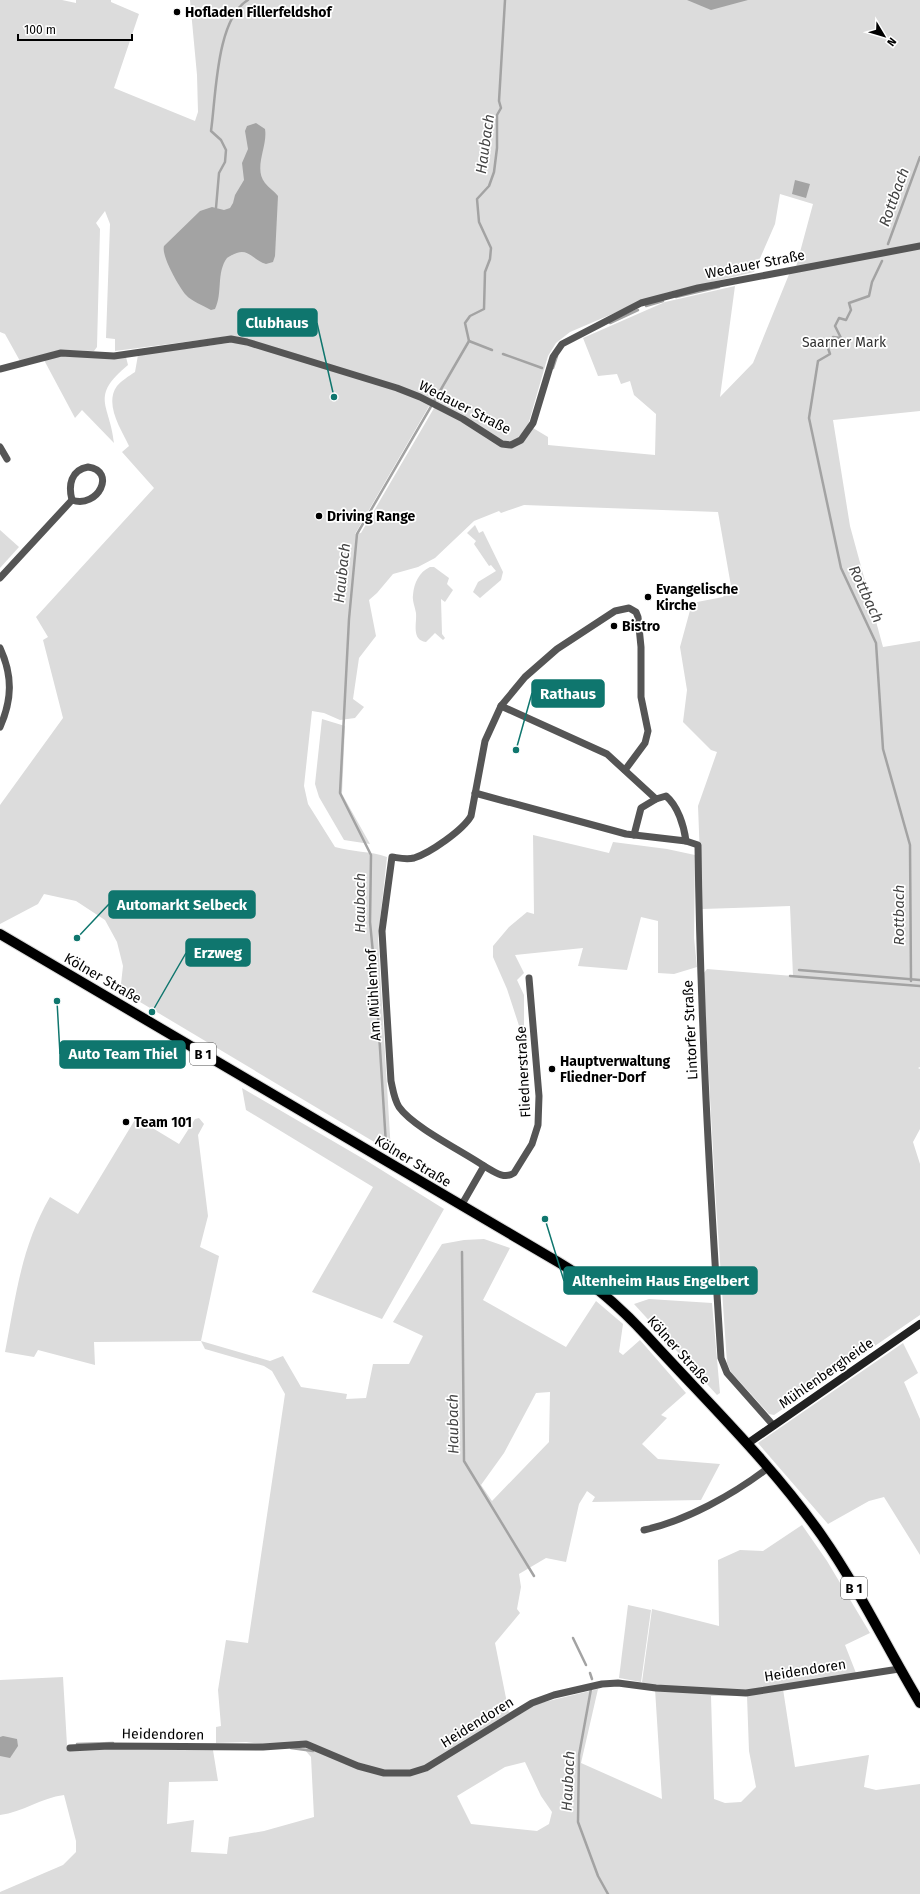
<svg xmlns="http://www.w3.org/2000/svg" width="920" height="1894" font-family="'Fira Sans',sans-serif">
  <rect width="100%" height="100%" fill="#fff"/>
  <!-- green -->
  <g fill="#dcdcdc" fill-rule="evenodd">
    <path d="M0,0h62l14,3v-3h35v2l28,12 -25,74 81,33 3,-9 -1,-37 -7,-75h730v411l-87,9 17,106 33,121 37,-6v426l-2,1 2,1v60l-7,13 7,22v151l-146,100 -5,-1 -38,-42 -4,-9 -11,-160 -13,-229 4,-5 86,7 -3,-70 -88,3 -4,-103 19,-54 -6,-2 -28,-28 4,-32 -7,-43 12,-44 31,-6 8,-11 -13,-74 -194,-7 -23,8 -2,-2 -25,10 -39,37 -17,9 -25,7 -16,19 -8,7 7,36 -17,22 -6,41 11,8 -9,11 -15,2 -16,-7 -12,-2 -8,75 4,18 27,43c17,5 35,4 52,10l-9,81 13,214 -251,-150 -20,-9 3,-27 -6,-24 -12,-22 -29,-19 -32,-7 -6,10 -38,20v-119l63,-87 -20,-78 5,-3 -12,-20 118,-129 -32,-36 7,-6c-8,-17 -25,-42 -12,-60 4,-5 12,-10 18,-14l3,-17 91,-12 2,-7 -116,15v-12l-9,-1 4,-114 -5,-13 -9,12 4,6 -3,118 -3,4 -34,-1 -40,11 -15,-27 -5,-2zM780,194l33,10 -17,63h-4l-39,96 -33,34 15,-111 -70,16 -82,36 15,38 19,-2 4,10 9,-3 4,14 22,19 -1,41 -107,-10v-8l-20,-12 20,-69 8,-13 14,-11 68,-29 27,-10 89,-21 21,-48zM432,401l5,2 -76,130 -6,1z"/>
    <path d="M59,356l67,1 2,8c-39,32 -18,39 -14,78l-32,-33 -7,8 -31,-58z"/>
    <path d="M475,525l4,8 4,-2 20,41 -2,8 -21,18 -7,-6 5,-10 18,-11 -5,-6 -2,1 -15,-22 2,-3 -9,-8z"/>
    <path d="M0,530l19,17 -19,21z"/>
    <path d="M430,567h4l15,11 -2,6 6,6 -8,12 -4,-3 1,35 3,4 -2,2 -8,-7 -9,9c-15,-2 -9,-19 -10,-29 -1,-6 -4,-13 -3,-18 1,-12 6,-23 17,-28z"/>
    <path d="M322,719l23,7 -3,68 28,50 -26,-4 -25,-43 -4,-13z"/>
    <path d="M533,835l76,18 4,-11 54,7 28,6 -1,83 3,29 -23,7 -16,-1v-52l-17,-4 -14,53 -49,-4 5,-18 -68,7 9,18 -7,7 7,15v46l-17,-52 -14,-32v-11l16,-19 18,-15 7,2z"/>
    <path d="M242,1088l125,73 77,48 -62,110 -70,-27 61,-105 -127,-77z"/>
    <path d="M136,1118l43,26 16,-25 4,-1 5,6 -6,11 10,81 -8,31 19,9 -18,85 69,20 13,-5 18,31 46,7 -1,5 20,-1 7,-34h36l14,-28 -30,-14 49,-78 22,-4 20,-1 26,9 -27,52 83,47 30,-46 27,23 -4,28 4,3 17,-15 46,53 -25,22 6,3 -25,26 16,15 62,5 -19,36 -109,2 3,-5 -8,-6 -8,13 -13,58 -20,-4 -27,16 2,13 -4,22 3,4 -25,30 14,70 5,5 22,-14 62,-15 -17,74 81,36 -7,-110 -13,-7 10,-73 67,17 -1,-66 22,-10 23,1 39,-26 25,36 43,72 -25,12 11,28 -40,5 -33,11 12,78 74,-12 -5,32 12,3 44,-6v110h-920v-2l63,-27 13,-13v-11l-12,-46c-23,3 -41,17 -64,20v-135l63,-3 4,68 40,-2 105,1 6,37 -49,1 -2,42 27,-4 -3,32 36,2 2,-17 35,-6 50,-14 -3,-60 -7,-8 -58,-7 -30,1v-16l5,-1 -3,-36 8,-50 22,3 37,-249 -13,-23 -8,-5 -59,-17 -4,-8 -107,1 1,23 -57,-15 -4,7 -29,-5c11,-56 16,-105 45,-155l28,17zM550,1392l-1,50 -57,59 -11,-16 23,-32 32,-60zM711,1696h36l2,55 7,36 -15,15 -16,1 -11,-4zM525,1762l16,34 11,16 -3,12 -12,7 -66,-7 -14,-28 48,-29z"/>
    <path d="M649,1299l63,4 8,90 -3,2 -83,-91z"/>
    <path d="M903,1343l15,30 -14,9 16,37v136l-36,-58 -15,4 -41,23 -70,-81z"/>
    <path d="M628,1605l23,5 -10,72 -22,-4z"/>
  </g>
  <!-- water -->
  <g fill="#a3a3a3">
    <path d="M687,0h61l-37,10z"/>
    <path d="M256,123l9,6c3,17 -12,39 0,54 4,5 9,8 13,13l-3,60 -2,6 -7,2c-17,-6 -18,-20 -39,-6 -11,15 -4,35 -12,51l-4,1c-7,-4 -20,-9 -25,-15 -7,-8 -25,-39 -22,-49l36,-35 12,-4 12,3 6,-2 3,-5 2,-8 9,-15 -2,-17 6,-14 -3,-18 2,-5z"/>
    <path d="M795,180l15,4 -4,14 -14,-4z"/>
    <path d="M3,1736l14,3 1,7 -8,12 -10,-2v-19z"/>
  </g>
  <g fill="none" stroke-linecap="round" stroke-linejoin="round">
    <!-- stream -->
    <g stroke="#a3a3a3" stroke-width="2.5">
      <path d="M216,208l3,-35 6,-11 1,-12 -5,-10 -10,-9c5,-34 5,-112 37,-131"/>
      <path d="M888,244l32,-87"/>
      <path d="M882,261l-10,21 -3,14 -20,7 2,7 -5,10 -7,-2 -4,8 6,12 -8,-1 -5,11 2,6 -12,7 -9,57 32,150 35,75 7,106 27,96 1,136"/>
      <path d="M676,297l43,-10"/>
      <path d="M646,306l17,-5"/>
      <path d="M610,323l28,-13"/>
      <path d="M469,341l23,9"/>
      <path d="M503,354l39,14"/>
      <path d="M553,368l4,-12"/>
      <path d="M799,970l121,10"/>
      <path d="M790,976l130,10"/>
      <path d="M386,1145l-10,-161 -6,-62 1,-67 -31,-62 9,-174 8,-85 112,-193 -4,-18 5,-7 14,-7 1,-37 5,-13 1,-11 -12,-26 -2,-23 12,-13 5,-14 3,-24v-33l4,-7 -2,-7 6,-101"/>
      <path d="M462,1252l2,209 70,115"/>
      <path d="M573,1638l13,27"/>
      <path d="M590,1673l2,6"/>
      <path d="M591,1689l-12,66 -1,67 20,54 10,18"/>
      <path d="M77,1744l36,-1"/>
      <path d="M291,1748l22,3"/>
    </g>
    <defs>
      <path id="primary" d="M0,934l558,328c34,20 62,45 88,73 60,66 125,128 176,201 37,53 65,112 98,167"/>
    </defs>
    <!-- primary casing -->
    <use href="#primary" stroke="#dbdbdb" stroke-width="12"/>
    <!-- street -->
    <g stroke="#555" stroke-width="7">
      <path d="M0,369l61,-16 53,3 117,-17 16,3 150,46 23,9 43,22 39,25 9,1 10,-5 12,-17 20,-66 9,-13 79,-41 57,-15 222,-42"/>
      <path d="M0,447l7,12"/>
      <path d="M88,467c29,4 10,42 -16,33 -4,-15 -1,-30 16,-33z"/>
      <path d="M0,578l72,-78"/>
      <path d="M0,648c13,28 12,52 0,79"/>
      <path d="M501,706l106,48 49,45 10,-3c12,10 18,30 20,45"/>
      <path d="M475,793l151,41 60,7 12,4c2,171 12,342 23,513l6,15 46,52"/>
      <path d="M634,835l7,-27 15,-9"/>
      <path d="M484,1166c9,5 20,14 30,7l18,-29 6,-19 1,-29 -10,-118"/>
      <path d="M461,1206l23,-40c-22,-15 -71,-39 -85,-59 -5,-8 -6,-17 -8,-26l-9,-150 10,-74c7,1 14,3 22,1 16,-5 49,-28 57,-42l14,-75 16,-35 24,-29 32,-28 58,-38 14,-3 7,4 2,5 3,30v50l7,34 -3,12 -20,27"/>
      <path d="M644,1530c42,-9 90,-36 124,-62"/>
      <path d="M70,1748l39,-2 154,1 43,-3 52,22 26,7h26l16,-5 106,-65 22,-8 48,-11 16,-1 38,5 90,5 153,-24"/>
    </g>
    <!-- secondary -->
    <path stroke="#222" stroke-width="8" d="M747,1444l173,-120"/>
    <!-- primary -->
    <use href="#primary" stroke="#000" stroke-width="10"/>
  </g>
  <!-- markers -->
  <g fill="#000" stroke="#fff" stroke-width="1.5">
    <circle cx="177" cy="12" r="4"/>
    <circle cx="319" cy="516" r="4"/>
    <circle cx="648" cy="597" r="4"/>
    <circle cx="614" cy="626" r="4"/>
    <circle cx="552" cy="1069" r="4"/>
    <circle cx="126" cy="1122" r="4"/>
  </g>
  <g text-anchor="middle" stroke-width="3.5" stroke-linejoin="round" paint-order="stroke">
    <!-- shield labels -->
    <g fill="#fff" stroke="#4c4c4c" stroke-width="1">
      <rect x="190" y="1043" width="26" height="22" rx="3"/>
      <rect x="841" y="1577" width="26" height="22" rx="3"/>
    </g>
    <g font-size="13" font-weight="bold" fill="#000">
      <text x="203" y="1059">B 1</text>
      <text x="854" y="1593">B 1</text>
    </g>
    <!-- poi labels -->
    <g font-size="14" font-weight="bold" fill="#000" stroke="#fff" text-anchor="start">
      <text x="185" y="17">Hofladen Fillerfeldshof</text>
      <text x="327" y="521">Driving Range</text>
      <text x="656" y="594">Evangelische<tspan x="656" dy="16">Kirche</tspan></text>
      <text x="622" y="631">Bistro</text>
      <text x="560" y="1066">Hauptverwaltung<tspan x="560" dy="16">Fliedner-Dorf</tspan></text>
      <text x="134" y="1127">Team 101</text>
    </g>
    <!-- street labels -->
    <g font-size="14" fill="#000" stroke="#fff">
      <text transform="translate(755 264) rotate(-11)" y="5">Wedauer Straße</text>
      <text transform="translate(465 407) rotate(27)" y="5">Wedauer Straße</text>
      <text transform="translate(103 978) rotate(30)" y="5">Kölner Straße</text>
      <text transform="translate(373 995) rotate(-93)" y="5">Am Mühlenhof</text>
      <text transform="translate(690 1030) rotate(-93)" y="5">Lintorfer Straße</text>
      <text transform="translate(523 1072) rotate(-93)" y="5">Fliednerstraße</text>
      <text transform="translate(413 1161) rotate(31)" y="5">Kölner Straße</text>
      <text transform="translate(679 1350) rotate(48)" y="5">Kölner Straße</text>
      <text transform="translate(826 1373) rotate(-35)" y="5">Mühlenbergheide</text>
      <text transform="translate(805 1670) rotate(-9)" y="5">Heidendoren</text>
      <text transform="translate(477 1722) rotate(-32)" y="5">Heidendoren</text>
      <text transform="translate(163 1734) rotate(1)" y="5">Heidendoren</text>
    </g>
    <!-- park labels -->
    <g font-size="14" fill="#333" stroke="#fff">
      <text x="844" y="347">Saarner Mark</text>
    </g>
    <!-- water labels -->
    <g font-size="15" font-style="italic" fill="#444" stroke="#fff">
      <text transform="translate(485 144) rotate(-82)" y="5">Haubach</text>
      <text transform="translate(894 197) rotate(-70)" y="5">Rottbach</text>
      <text transform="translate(342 573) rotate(-84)" y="5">Haubach</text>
      <text transform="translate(866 594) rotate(65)" y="5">Rottbach</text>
      <text transform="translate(360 903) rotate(-90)" y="5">Haubach</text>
      <text transform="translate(899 915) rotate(-90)" y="5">Rottbach</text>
      <text transform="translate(453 1424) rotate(-91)" y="5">Haubach</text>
      <text transform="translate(568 1781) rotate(-87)" y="5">Haubach</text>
    </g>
  </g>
  <!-- callouts -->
  <path fill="none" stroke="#0f766e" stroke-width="1.5" d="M334 397L317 323M516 750L532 693M77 938L109 904M152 1012L186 953M57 1001L60 1054M545 1219L564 1281"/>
  <g fill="#0f766e" stroke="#fff" stroke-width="1.5">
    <circle cx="334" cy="397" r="4"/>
    <circle cx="516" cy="750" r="4"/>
    <circle cx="77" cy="938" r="4"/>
    <circle cx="152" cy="1012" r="4"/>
    <circle cx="57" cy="1001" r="4"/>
    <circle cx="545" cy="1219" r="4"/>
  </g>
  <g fill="#0f766e" stroke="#0f766e" stroke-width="1.5">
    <rect x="238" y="309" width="79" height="27" rx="4"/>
    <rect x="532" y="680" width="72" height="27" rx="4"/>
    <rect x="109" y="891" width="146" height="27" rx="4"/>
    <rect x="186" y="939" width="64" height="27" rx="4"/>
    <rect x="60" y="1041" width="125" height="27" rx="4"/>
    <rect x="564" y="1267" width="193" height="27" rx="4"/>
  </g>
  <g font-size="15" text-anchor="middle" font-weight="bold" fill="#fff">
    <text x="277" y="328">Clubhaus</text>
    <text x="568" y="699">Rathaus</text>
    <text x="182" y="910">Automarkt Selbeck</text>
    <text x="218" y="958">Erzweg</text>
    <text x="123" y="1059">Auto Team Thiel</text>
    <text x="661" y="1286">Altenheim Haus Engelbert</text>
  </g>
  <!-- north arrow -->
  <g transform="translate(884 36) rotate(128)" stroke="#ffffff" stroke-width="3" paint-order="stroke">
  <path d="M0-3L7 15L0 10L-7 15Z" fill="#000000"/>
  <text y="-6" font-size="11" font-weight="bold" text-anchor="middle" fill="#000000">N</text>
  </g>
  <!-- scale -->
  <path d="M18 34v6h114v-6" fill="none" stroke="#000000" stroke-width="2"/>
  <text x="24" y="34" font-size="12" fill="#000000" stroke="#ffffff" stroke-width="3" paint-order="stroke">100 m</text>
</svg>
